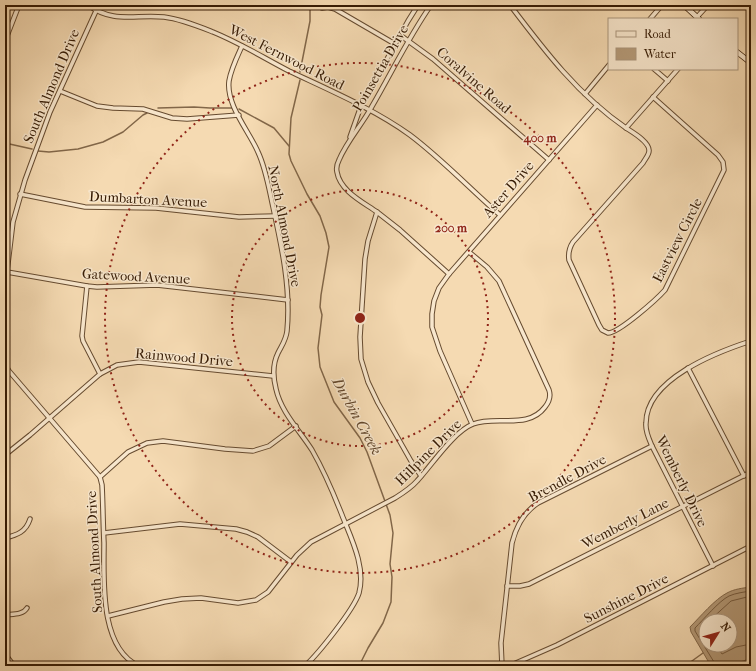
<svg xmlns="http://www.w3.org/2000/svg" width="756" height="671" font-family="'IM FELL French Canon',serif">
  <rect width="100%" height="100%" fill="#f5dab2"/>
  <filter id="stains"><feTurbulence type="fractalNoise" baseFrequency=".005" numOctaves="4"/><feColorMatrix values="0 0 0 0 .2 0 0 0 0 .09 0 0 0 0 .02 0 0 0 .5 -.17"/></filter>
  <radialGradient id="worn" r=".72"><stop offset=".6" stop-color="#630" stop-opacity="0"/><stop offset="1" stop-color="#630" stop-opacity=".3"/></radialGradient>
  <!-- water -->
  <path fill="#b49977" stroke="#826749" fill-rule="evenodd" d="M751,587v71l-21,8h-19l-20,-34 -1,-5c10,-10 25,-28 37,-34 7,-4 16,-5 24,-6zM706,621h24v24h-24z"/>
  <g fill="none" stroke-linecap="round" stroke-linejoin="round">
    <!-- shore -->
    <g stroke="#755a3e" stroke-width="1">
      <path d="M709,621l22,-20 20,-5"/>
      <path d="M716,645l6,9 14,-7 15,-3"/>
      <path d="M714,666v-4l-19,-31v-3c8,-8 24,-27 34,-32 7,-3 15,-4 22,-5"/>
    </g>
    <!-- stream -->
    <g stroke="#826749" stroke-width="1.5">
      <path d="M300,72l10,-51v-11"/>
      <path d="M300,80l-9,38 -2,36 2,7 16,33 13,22 6,17 3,14 -8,48 -1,12 2,8 -4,33 2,19 14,35 26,36 7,14 23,63 3,18 -3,31 2,13 -1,25 -8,21 -15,25 -9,18"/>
      <path d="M158,108l36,-1 16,1h22"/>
      <path d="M239,109l35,19 15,18"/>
      <path d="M5,143l27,6"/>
      <path d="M38,151l11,1 29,-3 25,-7 20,-10 20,-17 4,-2"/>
      <path d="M685,666l18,-13"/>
    </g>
    <defs>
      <g id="minor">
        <path d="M88,5c26,19 47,9 76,12 17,2 34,9 49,15 27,11 51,26 76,39 40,19 85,38 121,64 32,24 60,54 90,80"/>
        <path d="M510,5c34,45 68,90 116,123l52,-59"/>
        <path d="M322,8l6,-1 7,2 60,35"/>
        <path d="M697,17l11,-12"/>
        <path d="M650,19l12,-14"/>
        <path d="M400,35l33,24 116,101"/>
        <path d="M5,41l14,-36"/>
        <path d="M242,46c-5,11 -11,23 -13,35 -3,24 20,50 29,71 8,17 11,37 15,55 9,41 18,82 14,124 -1,9 -5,14 -9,22 -6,12 -5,24 -2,36 5,23 24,42 36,61 12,21 21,42 30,65 9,23 24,52 17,78 -5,16 -40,60 -54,73"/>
        <path d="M654,69l14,12"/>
        <path d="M60,91l37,15 16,2 30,1 29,9 15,1 52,-4"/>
        <path d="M585,94l24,-29"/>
        <path d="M626,128c6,4 24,14 23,23 0,4 -4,8 -6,12l-70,79c-4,6 -5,11 -4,18l30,65 3,5 6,3c11,0 49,-34 57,-43l59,-120 -1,-8 -5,-7 -65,-58"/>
        <path d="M350,137l11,-31 47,-85 10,-16"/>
        <path d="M20,194l65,13 71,1 83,9 36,-1"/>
        <path d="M377,212l23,18 49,44"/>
        <path d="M7,272l80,14 10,1 60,-2 131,15"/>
        <path d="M87,286l-5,50 1,5 17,33"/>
        <path d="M5,288l8,-66 12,-42 25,-68 46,-101"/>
        <path d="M5,364l4,7 91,106 2,8c1,19 1,39 2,58 0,36 -5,105 35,123"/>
        <path d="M688,368l56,108"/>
        <path d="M472,424l-32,-73 -8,-24v-13l2,-13 5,-13 10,-14 148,-169"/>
        <path d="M5,455l25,-20 70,-61 17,-9 22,-3 134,14"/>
        <path d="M421,476l-10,-15 -33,-58 -10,-21 -7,-23 -1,-22 5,-78 3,-18 9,-29c-14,-10 -37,-21 -40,-40 -1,-4 0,-8 2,-12 8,-19 22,-34 32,-52 20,-34 37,-70 60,-103"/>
        <path d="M100,477l28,-25 19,-9 16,-2 62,8 28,2 16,-5 27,-20"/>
        <path d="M104,533l76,-9 56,5 11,3 11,5 33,25"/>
        <path d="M5,538c12,-3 21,-6 25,-19"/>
        <path d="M713,566l-61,-120c-3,-7 -7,-15 -6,-23 0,-44 71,-71 105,-82"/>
        <path d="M507,586h13l9,-2 222,-112"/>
        <path d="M5,615c8,-1 18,0 22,-7"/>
        <path d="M108,616l56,-14 18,-3 19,-1 37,5 18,-3 12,-8 29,-37 14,-13 84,-44c8,-5 16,-10 22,-17 15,-16 36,-49 56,-57 23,-9 55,6 72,-17 4,-5 6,-11 4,-17l-50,-109 -12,-14 -18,-15"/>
        <path d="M5,654l9,12"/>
        <path d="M502,666l-1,-23 11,-100c4,-16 12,-31 26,-40l114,-57"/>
        <path d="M509,666l48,-21 194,-99"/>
      </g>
      <g id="secondary">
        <path d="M684,5l15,14"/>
        <path d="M737,52l14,11"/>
      </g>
    </defs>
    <!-- minor casing -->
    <use href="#minor" stroke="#664b30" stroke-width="5.5"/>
    <!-- secondary casing -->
    <use href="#secondary" stroke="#361b04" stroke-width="6"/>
    <!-- minor -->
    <use href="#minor" stroke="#f8e7cd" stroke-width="3.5"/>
    <!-- secondary -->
    <use href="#secondary" stroke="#f8e7cd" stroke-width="4.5"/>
  </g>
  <!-- distance rings -->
  <g fill="none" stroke="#8f2418" stroke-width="2" stroke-dasharray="2 4">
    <circle cx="360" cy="318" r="128"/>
    <circle cx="360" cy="318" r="255"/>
  </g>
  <g text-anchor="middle" stroke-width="3" stroke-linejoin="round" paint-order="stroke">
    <!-- street labels -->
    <g font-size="14" fill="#361b04" stroke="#f8e7cd">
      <text transform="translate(287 57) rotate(27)" y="5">West Fernwood Road</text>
      <text transform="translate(380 68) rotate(-60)" y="5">Poinsettia Drive</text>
      <text transform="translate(474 80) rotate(41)" y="5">Coralvine Road</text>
      <text transform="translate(51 86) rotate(-67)" y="5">South Almond Drive</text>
      <text transform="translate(508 189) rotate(-49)" y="5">Aster Drive</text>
      <text transform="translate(148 199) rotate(3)" y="5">Dumbarton Avenue</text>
      <text transform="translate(285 226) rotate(79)" y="5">North Almond Drive</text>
      <text transform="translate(677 240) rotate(-63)" y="5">Eastview Circle</text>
      <text transform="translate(136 276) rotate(3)" y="5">Gatewood Avenue</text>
      <text transform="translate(184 357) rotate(5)" y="5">Rainwood Drive</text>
      <text transform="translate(428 452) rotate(-45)" y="5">Hillpine Drive</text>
      <text transform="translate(567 478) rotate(-28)" y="5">Brendle Drive</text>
      <text transform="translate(682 481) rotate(64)" y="5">Wemberly Drive</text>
      <text transform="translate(625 523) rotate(-27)" y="5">Wemberly Lane</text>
      <text transform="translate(94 552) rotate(-93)" y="5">South Almond Drive</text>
      <text transform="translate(626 598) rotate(-27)" y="5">Sunshine Drive</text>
    </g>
    <!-- water labels -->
    <g font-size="15" font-style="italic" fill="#62472c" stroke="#f8e7cd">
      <text transform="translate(357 416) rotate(61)" y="5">Durbin Creek</text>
    </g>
  </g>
  <circle cx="360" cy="318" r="6" fill="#8f2418" stroke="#f8e7cd" stroke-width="2"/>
  <g font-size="12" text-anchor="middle" font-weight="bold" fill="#8f2418" stroke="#f8e7cd" stroke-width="3" stroke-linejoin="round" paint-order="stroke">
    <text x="540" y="142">400 m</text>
    <text x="451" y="232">200 m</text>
  </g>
  <!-- margin -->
  <rect width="756" height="671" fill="none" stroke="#f5dab2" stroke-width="20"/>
  <rect x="6" y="6" width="744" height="659" fill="none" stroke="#361b04" stroke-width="2"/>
  <rect x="10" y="10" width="736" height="651" fill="none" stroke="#361b04"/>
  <!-- legend -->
  <rect x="608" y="18" width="130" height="52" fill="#f8e7cd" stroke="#aa957d"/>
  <rect x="616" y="31" width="20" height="6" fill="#f8e7cd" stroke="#aa957d"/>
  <text x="644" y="38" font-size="12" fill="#361b04">Road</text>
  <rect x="616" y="48" width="20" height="12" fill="#b49977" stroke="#aa957d"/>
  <text x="644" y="58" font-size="12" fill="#361b04">Water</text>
  <!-- north arrow -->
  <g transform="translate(718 633) rotate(53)"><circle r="19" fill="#f8e7cd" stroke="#aa957d"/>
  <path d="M0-3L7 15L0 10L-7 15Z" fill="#8f2418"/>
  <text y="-6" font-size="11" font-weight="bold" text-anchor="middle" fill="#361b04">N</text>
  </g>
  <rect width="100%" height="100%" filter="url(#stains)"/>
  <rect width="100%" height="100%" fill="url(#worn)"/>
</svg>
